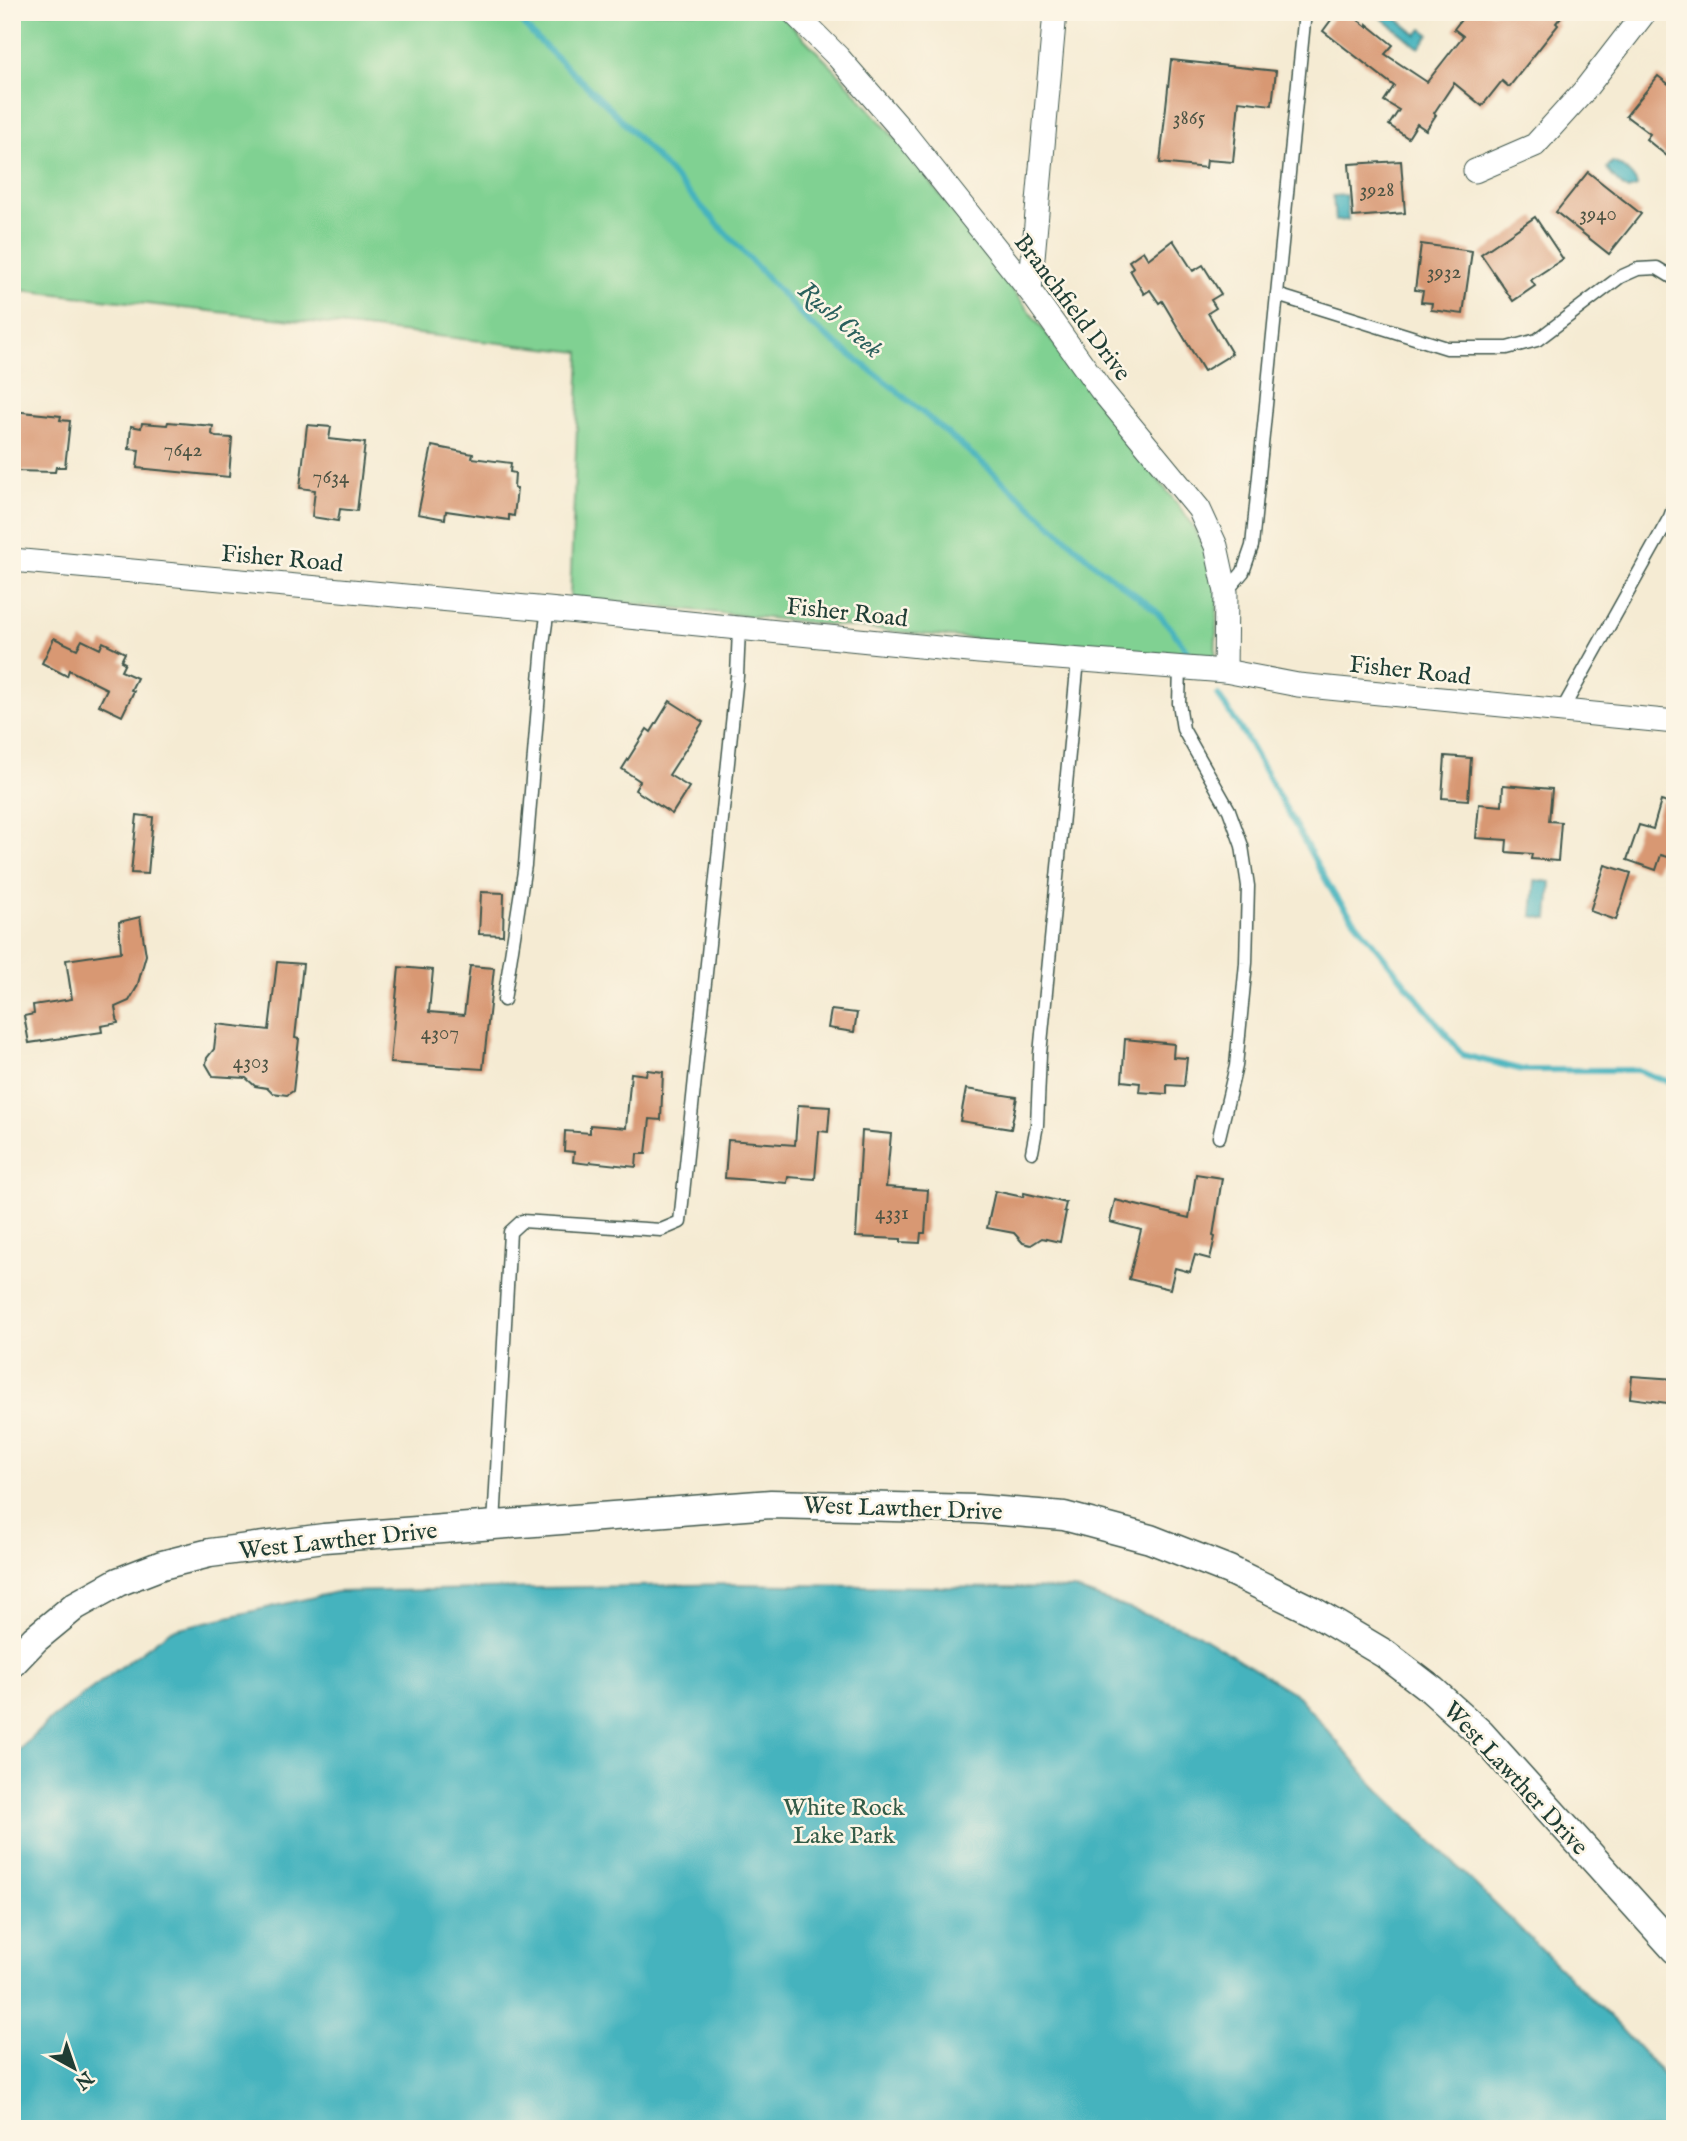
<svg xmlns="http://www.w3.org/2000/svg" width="1687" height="2141" font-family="'IM FELL English',serif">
  <rect width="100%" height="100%" fill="#fcf5e5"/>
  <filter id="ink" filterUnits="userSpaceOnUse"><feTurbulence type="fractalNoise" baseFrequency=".0143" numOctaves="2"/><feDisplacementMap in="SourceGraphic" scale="14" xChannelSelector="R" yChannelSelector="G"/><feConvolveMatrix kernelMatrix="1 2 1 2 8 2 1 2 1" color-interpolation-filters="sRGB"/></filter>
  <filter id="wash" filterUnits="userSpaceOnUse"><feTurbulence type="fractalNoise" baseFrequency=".00686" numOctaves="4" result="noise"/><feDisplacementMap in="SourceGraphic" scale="28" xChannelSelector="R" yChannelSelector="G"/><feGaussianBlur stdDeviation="1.57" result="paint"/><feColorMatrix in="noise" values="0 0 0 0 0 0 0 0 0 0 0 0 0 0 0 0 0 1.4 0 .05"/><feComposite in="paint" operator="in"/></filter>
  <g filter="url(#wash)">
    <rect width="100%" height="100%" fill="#f5ebd3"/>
    <!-- green -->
    <path fill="#80d192" stroke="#508763" stroke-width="2" d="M12,12h766l64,65 69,80 279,364 19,37 9,37 -3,64 -307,-26 -338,-36 10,-245 -568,-63z"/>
    <!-- water -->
    <g fill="#44b3be" stroke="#327879" stroke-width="2">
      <path d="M1374,12h15l28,23 5,-6 7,5 -10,14z"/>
      <path d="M1612,162c9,2 25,16 25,25l-9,3c-6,-3 -19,-16 -21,-22z"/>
      <path d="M1346,195l2,25 -13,1 -2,-25z"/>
      <path d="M1535,880l16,2 -3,37 -16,-3z"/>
      <path d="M733,1584l341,5 120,43 104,64 75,88 245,241 57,63v41h-1663v-372l40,-39 119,-88 165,-38z"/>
    </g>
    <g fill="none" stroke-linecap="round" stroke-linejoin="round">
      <!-- stream -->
      <g stroke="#44b3be" stroke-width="6">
        <path d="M513,12l19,22 83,79 195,211 81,62 96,81 110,99 56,42 17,19 18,25"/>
        <path d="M1218,695l27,41 90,160 128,159 60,15h114l38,14"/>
      </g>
    </g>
    <g id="blocks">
      <!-- building -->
      <g fill="#d89873">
        <path d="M1337,12h11l19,15v-3l26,21 -8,9 42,28 36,-46 -9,-7 13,-17h98l-9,11 2,2 -49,62 -7,-6 -20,25 -28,-23 -20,30 2,2 -10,15 -9,-6 -9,14 -19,-13 10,-15 -15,-9 10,-15 -71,-55z"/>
        <path d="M1171,60l105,11 -4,34 -33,-4 -6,61 -26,-2 -1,8 -46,-5z"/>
        <path d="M1658,76l17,13v57l-8,10 -21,-17 4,-5 -24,-18z"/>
        <path d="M1401,161l4,52 -52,4 -4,-53z"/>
        <path d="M1588,172l53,42 -32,40 -53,-42z"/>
        <path d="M1535,217l28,42 -32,21 4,6 -22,15 -32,-47z"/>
        <path d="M1173,240l20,31 10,-6 18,29 -10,6 5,8 -8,5 24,41 -28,17 -42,-70 -3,2 -9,-13 -6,4 -14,-24 3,-3 -4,-6 14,-10 5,8z"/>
        <path d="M1421,244l51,7 -9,63 -32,-4 1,-7 -11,-1 2,-11 -8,-1z"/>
        <path d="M12,411l49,5 -1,4 10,1 -5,46h-9l-1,5 -41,-1 -2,-2z"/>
        <path d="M168,422l45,4 -1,8 4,3 16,1 -3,39 -92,-9 2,-18 -10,-1 2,-23 10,2 1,-5 25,2z"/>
        <path d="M307,425l24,2 -2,12 36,4 -8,68 -17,-2 -2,12 -26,-4 3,-27 -15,-2z"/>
        <path d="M432,446l41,8 -1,4 39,5 -1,9 5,1 -1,15 3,1 -3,27 -5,-1v5l-63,-9 -1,8 -27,-5z"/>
        <path d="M54,638l23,11 5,-9 18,9 3,-7 22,11 -4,8 4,2 -4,8 16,7 -6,12 3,1 -12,25 -23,-11 8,-16 -38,-19 -2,6 -25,-13z"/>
        <path d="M670,701l33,21 -34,53 20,12 -17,27 -37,-24 5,-9 -18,-12 25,-40 4,3z"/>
        <path d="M1445,756l26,2 -3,42 -26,-2z"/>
        <path d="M1503,785l49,4 -3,32 12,1 -3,39 -27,-2 1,-5 -26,-2 1,-12 -31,-2 3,-34 23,2z"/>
        <path d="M1661,801l14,4v54l-14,-4 -5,15 -29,-10 12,-35 14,4z"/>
        <path d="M137,815l16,2 -5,57 -17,-1z"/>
        <path d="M1605,865l26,8 -15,47 -26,-9z"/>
        <path d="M481,892l23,1 -1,42 -24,-1z"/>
        <path d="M140,917l6,38 -9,32 -8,14 -14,6 3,16 -17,3 1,6 -73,11 -5,-27 10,-2 -1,-9 39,-6 -6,-39 55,-8 -2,-30z"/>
        <path d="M277,962l26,2 -8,74 4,1 -6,52 -6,4 -15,-2 -5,-5 -12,-2 -9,-8 -33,-2 -7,-12 1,-6 7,-9 3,-25 52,6z"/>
        <path d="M470,966l24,2 -11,101 -93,-6 9,-96 34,3 -4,42 35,3z"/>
        <path d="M831,1010l26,3 -3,19 -26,-4z"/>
        <path d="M1125,1039l49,5 -1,13 14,1 -3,28 -17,-1v9l-28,-2 1,-9 -18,-2z"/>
        <path d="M647,1070l16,2 -2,48 -11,-1 -4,35h-9l-1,13 -46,-5 -1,2 -16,-2 1,-10 -10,-1 1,-20 25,2v-8l36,3 5,-55 15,2z"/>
        <path d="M966,1089l51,8 -6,32 -51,-8z"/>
        <path d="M798,1105l32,2 -2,25 -9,-1 -4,48 -27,-2 -1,6 -62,-5 3,-38 67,5z"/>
        <path d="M862,1131l29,3 -5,53 42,3 -3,43h-4l-1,10 -19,-1v-3l-45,-2z"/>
        <path d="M1196,1174l26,4 -9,58 2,1 -5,22 -15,-4 -5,17 -15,-4 -5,21 -41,-10 12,-49 -31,-8 5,-22 74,18z"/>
        <path d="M995,1191l28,6 1,-4 42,10 -2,8 2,1 -6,30 -18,-4 -11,7 -8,-2 -9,-10 -27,-5z"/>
        <path d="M1632,1376l43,3v25l-45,-6z"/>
      </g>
    </g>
  </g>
  <g filter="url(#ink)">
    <use href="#blocks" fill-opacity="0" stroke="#3f574c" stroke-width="2"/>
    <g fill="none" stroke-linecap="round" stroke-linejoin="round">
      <defs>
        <g id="service">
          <path d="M1277,295l170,53h60l30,-8 83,-63 18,-8 19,-1 18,11"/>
          <path d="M1226,592l17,-20 9,-26 53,-534"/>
          <path d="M1180,668l-1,35 4,26 46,81 13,36 6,40 -2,77 -10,103 -17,71"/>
          <path d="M1561,712l109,-195 5,-14"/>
          <path d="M504,1000l21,-135 18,-221 5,-35"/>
          <path d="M1032,1152l5,-27 3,-71 38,-394"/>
          <path d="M494,1525l16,-293 12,-11 139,9 19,-8 57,-546 2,-47"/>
        </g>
        <g id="minor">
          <path d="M793,12l45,45 67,77 125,157 71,99 98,119 17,37 10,46 -1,79"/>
          <path d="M1475,171l60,-26 48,-53 62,-80"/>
          <path d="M1030,291l25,-279"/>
          <path d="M12,560l536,49 431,43 246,19 73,14 377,37"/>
        </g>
        <path id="tertiary" d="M12,1663l23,-24 40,-33 43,-24 44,-17 48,-12 114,-15 447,-34 205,5 88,7 86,23 79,31 82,40 74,44 47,36 48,43 195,216"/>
      </defs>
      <!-- service casing -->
      <use href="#service" stroke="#3f574c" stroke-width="15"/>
      <!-- minor casing -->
      <use href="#minor" stroke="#3f574c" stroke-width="25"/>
      <!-- tertiary casing -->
      <use href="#tertiary" stroke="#3f574c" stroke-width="31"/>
      <!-- service -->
      <use href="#service" stroke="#fff" stroke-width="12"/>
      <!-- minor -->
      <use href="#minor" stroke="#fff" stroke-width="23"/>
      <!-- tertiary -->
      <use href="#tertiary" stroke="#fff" stroke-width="28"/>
    </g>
  </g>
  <g text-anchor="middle" stroke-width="5" stroke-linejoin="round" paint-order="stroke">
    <!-- number labels -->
    <g font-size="21" fill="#4d5444">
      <text x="1189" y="124">3865</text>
      <text x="1377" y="196">3928</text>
      <text x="1598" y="220">3940</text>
      <text x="1444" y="278">3932</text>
      <text x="183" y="456">7642</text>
      <text x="331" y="483">7634</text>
      <text x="440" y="1039">4307</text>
      <text x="251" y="1068">4303</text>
      <text x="892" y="1219">4331</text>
    </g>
    <!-- street labels -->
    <g font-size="24" fill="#1f3d34" stroke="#fcf5e5">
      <text transform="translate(1073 307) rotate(53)" y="8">Branchfield Drive</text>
      <text transform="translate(282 558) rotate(5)" y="8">Fisher Road</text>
      <text transform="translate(847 612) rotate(6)" y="8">Fisher Road</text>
      <text transform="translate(1410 670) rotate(6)" y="8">Fisher Road</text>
      <text transform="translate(903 1508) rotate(2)" y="8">West Lawther Drive</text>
      <text transform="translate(338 1540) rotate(-6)" y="8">West Lawther Drive</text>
      <text transform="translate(1516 1778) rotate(47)" y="8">West Lawther Drive</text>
    </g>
    <!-- park labels -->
    <g font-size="24" fill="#325b47" stroke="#fcf5e5">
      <text x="844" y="1815">White Rock<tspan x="844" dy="28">Lake Park</tspan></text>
    </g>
    <!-- water labels -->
    <g font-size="26" font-style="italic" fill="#2a605d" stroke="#fcf5e5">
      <text transform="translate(841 319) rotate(41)" y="9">Rush Creek</text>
    </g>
  </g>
  <!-- margin -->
  <rect width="1687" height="2141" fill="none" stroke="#fcf5e5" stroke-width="42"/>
  <!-- north arrow -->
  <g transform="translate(74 2068) rotate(140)" stroke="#fcf5e5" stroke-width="5" paint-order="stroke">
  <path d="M0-5L12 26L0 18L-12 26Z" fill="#1f3d34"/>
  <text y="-10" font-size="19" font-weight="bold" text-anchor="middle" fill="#1f3d34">N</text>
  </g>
</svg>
